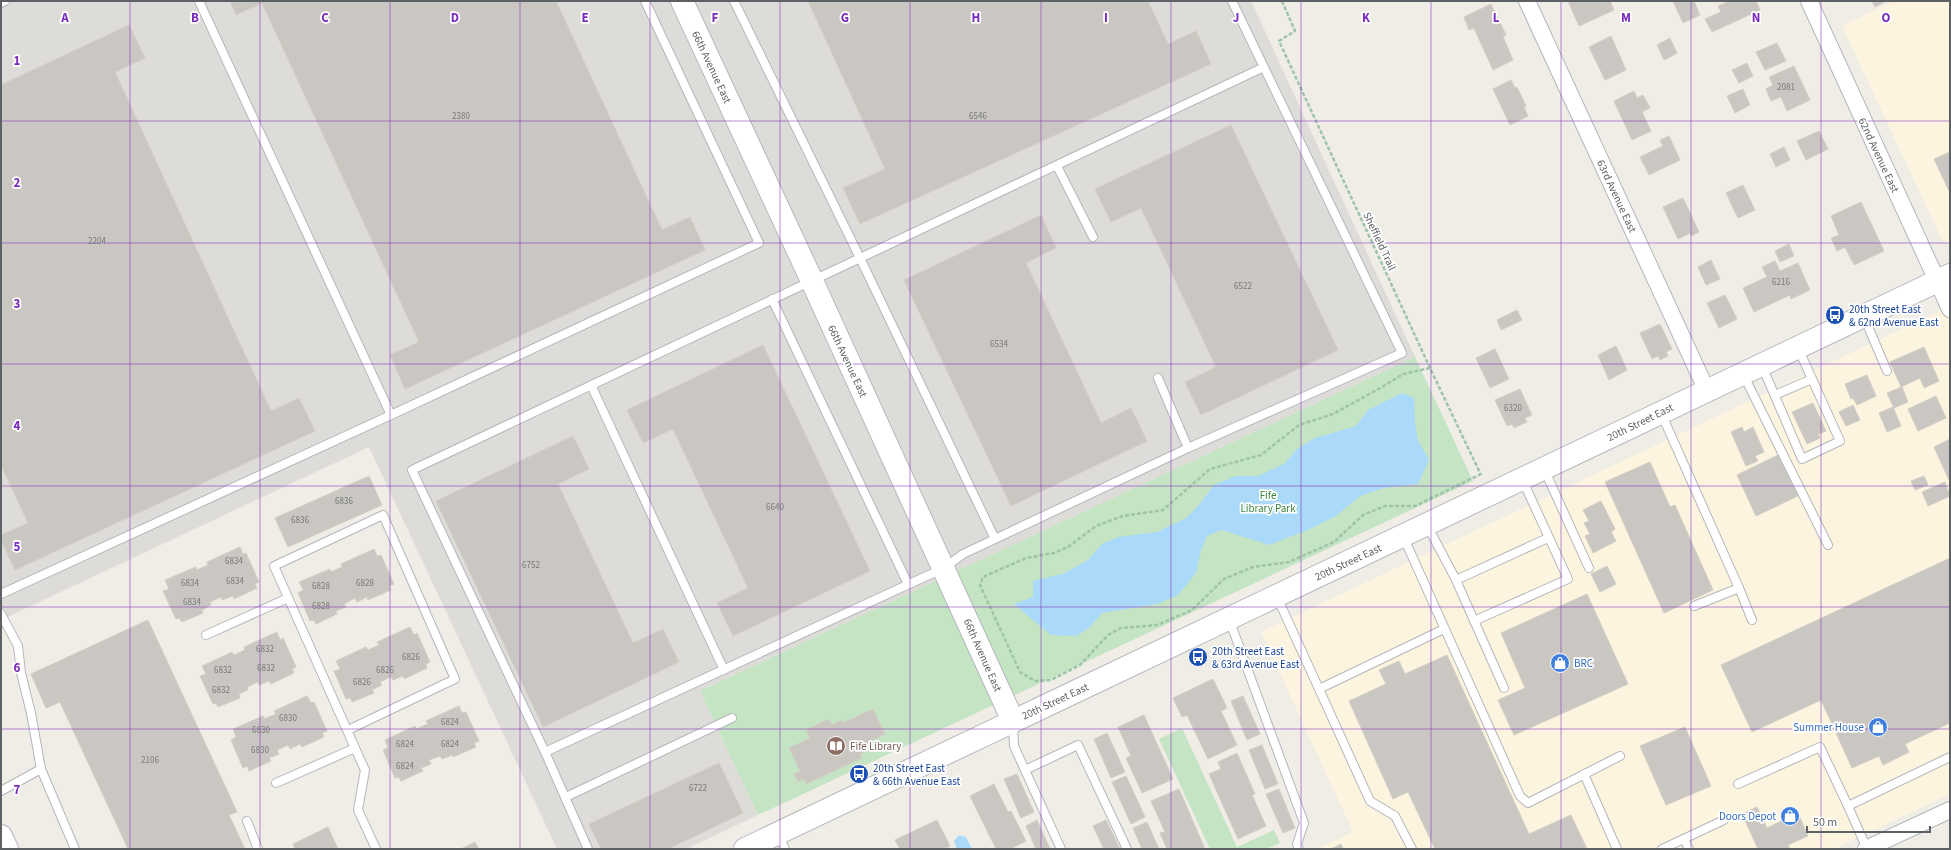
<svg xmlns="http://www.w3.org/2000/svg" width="1951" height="850" font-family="'Source Sans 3',sans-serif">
  <rect width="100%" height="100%" fill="#efede6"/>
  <!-- commercial -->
  <g fill="#fcf4de">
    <path d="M1894,1h56v244l-8,-5 -100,-214z"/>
    <path d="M1950,306v488l-116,55h-517l36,-17 -92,-200z"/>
  </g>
  <!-- industrial -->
  <path fill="#dedcd8" d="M1,1h1250l164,356 -715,334 58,124 -72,34h-129l-188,-402 -368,173z"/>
  <!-- green -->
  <g fill="#c5e4c4">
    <path d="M1415,357l58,124 -715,334 -58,-124z"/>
    <path d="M1182,728l55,119 37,-17 6,13 -14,6h-56l-51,-110z"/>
  </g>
  <!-- water -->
  <g fill="#abd9f9">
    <path d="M1402,393l12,5 1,25 3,17 11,20 -11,24 -34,4 -24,8 -24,20 -28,14 -39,15 -47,-15 -15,6 -6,14 -5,23 -18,22 -21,9 -55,9 -13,15 -13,8 -25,-1 -37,-31 19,-7v-16l32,-8 23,-13 14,-16 16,-7 39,-5 29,-14 13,-13 15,-20 22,-9h22l26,-12 13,-15 18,-11 41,-12 12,-16z"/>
    <path d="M959,835l7,2 6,12h-15l-3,-8z"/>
  </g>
  <!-- building -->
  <g fill="#cac7c2" stroke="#d3cec5">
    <path d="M230,1h326l106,229 28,-13 15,33 -300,139 -15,-34 29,-13 -157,-339 -26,12z"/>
    <path d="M808,1h340l20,43 28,-13 15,33 -351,160 -17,-36 42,-19z"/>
    <path d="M1568,1h42l4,9 -35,16z"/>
    <path d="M1673,1h21l6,14 -17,8z"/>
    <path d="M1730,1h26l4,9 -48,22 -7,-13 16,-7 -3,-6z"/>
    <path d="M1872,1h14l-11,6z"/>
    <path d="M1491,4l15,31 -3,2 10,23 -20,10 -19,-42 -5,2 -5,-13z"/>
    <path d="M129,25l16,33 -30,14 156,339 28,-13 16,33 -300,139 -14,-30v-5l27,-12 -27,-58v-380z"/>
    <path d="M1611,36l15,34 -21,10 -16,-33z"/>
    <path d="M1670,38l7,15 -13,7 -7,-15z"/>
    <path d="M1777,43l9,18 -21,9 -9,-18z"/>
    <path d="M1747,63l6,13 -14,7 -7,-13z"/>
    <path d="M1794,66l16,34 -23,11 -6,-14 -10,4 -5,-12 7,-4 -4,-8z"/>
    <path d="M1511,80l4,8 2,-1 9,19 -2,1 4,9 -18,9 -17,-36z"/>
    <path d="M1743,89l7,16 -15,8 -8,-17z"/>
    <path d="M1634,91l3,7 6,-3 7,13 -8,4 9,19 -19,9 -18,-39z"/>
    <path d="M1231,125l107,225 -137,65 -16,-33 31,-15 -75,-159 -30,14 -16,-33z"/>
    <path d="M1819,131l9,18 -22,11 -9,-19z"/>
    <path d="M1669,136l11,24 -31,15 -9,-18 23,-11 -3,-6z"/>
    <path d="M1784,147l6,13 -14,7 -6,-13z"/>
    <path d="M1950,152v41l-16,-34z"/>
    <path d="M1743,185l12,25 -17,8 -12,-25z"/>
    <path d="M1683,198l16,34 -8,4 -1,-3 -12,6 -15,-32z"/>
    <path d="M1861,202l23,49 -30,14 -9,-18 -8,4 -6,-13 8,-3 -8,-19z"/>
    <path d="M1041,215l15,33 -30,15 75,160 30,-15 16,33 -136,65 -107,-226z"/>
    <path d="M1789,244l5,12 -14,6 -5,-11z"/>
    <path d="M1711,260l9,19 -14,6 -8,-18z"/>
    <path d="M1775,261l5,10 18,-8 12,27 -19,9 -1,-4 -36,17 -11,-24 24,-11 -5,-10z"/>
    <path d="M1725,295l12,24 -18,9 -12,-25z"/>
    <path d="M1517,310l5,10 -21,10 -4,-10z"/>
    <path d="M1660,324l12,25 -6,3 2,4 -8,4 -2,-4 -6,3 -12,-26z"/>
    <path d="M763,345l107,226 -137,65 -16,-33 31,-15 -75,-159 -30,14 -16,-33z"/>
    <path d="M1616,346l11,24 -18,10 -11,-25z"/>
    <path d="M1924,347l15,34 -15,7 -4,-10 -19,9 -11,-25z"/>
    <path d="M1495,349l14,30 -19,9 -14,-30z"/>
    <path d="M1867,375l9,21 -19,9 -4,-7 -2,1 -6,-15z"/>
    <path d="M1902,387l6,15 -14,6 -7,-15z"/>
    <path d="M1520,389l12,26 -7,3 2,4 -13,6 -2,-4 -5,2 -12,-26z"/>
    <path d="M1936,396l10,22 -28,13 -10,-22z"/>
    <path d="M1813,403l13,28 -8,3 2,4 -13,6 -15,-32z"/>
    <path d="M1853,405l7,15 -14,6 -7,-14z"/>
    <path d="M1893,407l8,19 -14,6 -8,-19z"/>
    <path d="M1742,427l2,5 9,-5 11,25 -9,4 3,5 -12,5 -15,-34z"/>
    <path d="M573,436l16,33 -31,15 75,159 30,-14 16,33 -136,65 -107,-226z"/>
    <path d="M1950,439v40l-1,1 -15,-33z"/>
    <path d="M1778,455l20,41 -42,20 -19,-41z"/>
    <path d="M1650,462l20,45 5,-2 38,85 -49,23 -59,-131z"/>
    <path d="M369,476l13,29 -94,42 -13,-29z"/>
    <path d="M1924,476l4,9 -13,5 -4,-9z"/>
    <path d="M1945,482l5,14 -22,10 -6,-14z"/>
    <path d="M1601,501l14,28 -4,3 5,9 -23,12 -8,-17 5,-2 -6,-11 5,-2 -6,-11z"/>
    <path d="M240,547l3,7 3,-1 13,29 -4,2 2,4 -23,11 -1,-3 -11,4 -1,-3 -11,5 1,3 -9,5 1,3 -21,9 -3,-4 -3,1 -13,-28 6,-2 -4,-9 31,-13 1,3 11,-5 -1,-3z"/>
    <path d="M374,549l3,7 4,-1 13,29 -5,2 2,4 -23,10 -1,-3 -10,5 -2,-4 -11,6 2,3 -10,4 1,3 -21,10 -2,-4 -4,1 -12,-28 5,-3 -4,-8 31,-13 1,3 11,-5 -1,-3z"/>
    <path d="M1950,558v165l-45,21 4,8 -26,13 -4,-9 -27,12 -31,-68 -69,32 -31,-67z"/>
    <path d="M1607,566l9,18 -16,8 -9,-18z"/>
    <path d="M1587,594l41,90 -114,51 -16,-35 27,-12 -24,-55z"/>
    <path d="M148,620l89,192 -8,3 16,34h-117l-68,-147 -14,6 -15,-34z"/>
    <path d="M410,627l4,8 3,-2 13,29 -4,2 1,4 -23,11 -1,-3 -10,4 -2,-3 -11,5 2,3 -10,5 2,3 -22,9 -2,-4 -4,1 -12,-28 6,-2 -4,-8 30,-14 2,3 11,-5 -2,-3z"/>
    <path d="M277,632l3,8 3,-2 13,29 -4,2 2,4 -23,11 -2,-3 -10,4 -1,-3 -11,5 1,3 -9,4 1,4 -22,9 -2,-4 -3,1 -13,-28 6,-2 -4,-8 30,-14 2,3 11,-5 -1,-3z"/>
    <path d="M1447,655l82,179 42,-19 16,34h-152l-27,-57 -15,7 -44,-98 37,-17 -7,-14 20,-9 6,13z"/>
    <path d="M1213,679l14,29 -6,3 16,34 -29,14 -21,-44 -5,2 -9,-19z"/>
    <path d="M307,696l4,7 3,-1 13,29 -5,2 2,4 -22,10 -2,-3 -10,5 -2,-4 -11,5 2,4 -10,4 2,3 -22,10 -2,-5 -4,2 -12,-28 5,-3 -3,-8 30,-13 1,3 12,-5 -2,-3z"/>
    <path d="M1243,696l17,38 -13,6 -16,-39z"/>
    <path d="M459,706l3,7 4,-1 13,29 -5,2 2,4 -23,10 -1,-2 -10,4 -2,-3 -11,4 2,4 -10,4 2,3 -22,10 -2,-4 -4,1 -12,-28 5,-2 -3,-8 30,-14 1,3 12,-5 -2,-3z"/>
    <path d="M873,709l12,25 -17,8 3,7 -11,5 2,4 -56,26 -2,-5 -6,3 -4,-8 6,-3 -11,-23 21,-10 -4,-8 23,-11 3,6 10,-5 1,3z"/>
    <path d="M1144,715l29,64 -31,14 -16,-35 5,-2 -13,-29z"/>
    <path d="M1685,727l26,59 -45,19 -26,-59z"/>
    <path d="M1107,733l18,39 -14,6 -17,-39z"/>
    <path d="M1262,745l16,39 -13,5 -16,-39z"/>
    <path d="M1237,753l18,41 -3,1 14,31 -28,13 -29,-65 12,-5 -3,-7z"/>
    <path d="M719,763l24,50 -75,36h-67l-12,-25z"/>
    <path d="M1017,774l17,38 -13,6 -17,-39z"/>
    <path d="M1126,776l19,41 -14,7 -19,-42z"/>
    <path d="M994,784l14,28 3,-1 15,30 -16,8h-14l-26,-53z"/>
    <path d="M1179,789l26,60h-38l-7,-16 5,-1 -14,-31z"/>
    <path d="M1279,789l16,39 -12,5 -17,-39z"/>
    <path d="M1757,807l10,21 31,-15 10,23 -20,9 2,4h-32l-16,-35z"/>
    <path d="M937,820l13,26 -6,3h-44l-5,-9z"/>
    <path d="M1037,820l13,29h-14l-10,-23z"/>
    <path d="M1106,820l14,29h-16l-11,-23z"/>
    <path d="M1147,822l12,27h-17l-9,-21z"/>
    <path d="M328,827l10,22h-43l-2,-5z"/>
    <path d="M475,842l4,7h-18z"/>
    <path d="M1341,844l2,5h-12z"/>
  </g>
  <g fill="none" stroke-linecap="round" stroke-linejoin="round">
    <defs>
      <g id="lane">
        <path d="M199,1l192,414"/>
        <path d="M734,1l126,257 135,281"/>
        <path d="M1232,1l170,352 -214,95 -225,106 -19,14 -399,184 -133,-282 852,-403"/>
        <path d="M1,3l4,-2"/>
        <path d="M1057,166l36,71"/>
        <path d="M772,299l136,285"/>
        <path d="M1864,317l23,54"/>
        <path d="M1762,366l40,93 38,-18 -42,-93"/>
        <path d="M1743,374l85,171"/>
        <path d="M1158,378l30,70"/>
        <path d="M591,385l133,285"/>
        <path d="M1775,395l37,-16"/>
        <path d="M1661,413l78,175 -45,18"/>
        <path d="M1544,469l45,99"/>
        <path d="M1427,525l29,55 48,108"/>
        <path d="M1403,536l117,260 8,7 92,-47"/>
        <path d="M1456,580l92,-42"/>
        <path d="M1739,588l13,32"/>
        <path d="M1,594l390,-179 368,-172 -114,-242"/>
        <path d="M1277,597l42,92"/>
        <path d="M1,614l17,32 3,27 10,40 10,56 34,80"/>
        <path d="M1229,619l75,204 -7,21 2,5"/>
        <path d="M1474,621l94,-42 -46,-100"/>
        <path d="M206,635l82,-37"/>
        <path d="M1013,724l1,22 47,103"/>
        <path d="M348,730l107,-51 -72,-164 -109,51 81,182 10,22 -7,40 18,39"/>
        <path d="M545,752l43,97"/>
        <path d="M1025,770l53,-25 49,104"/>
        <path d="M1584,774l33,75"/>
        <path d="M276,783l79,-35"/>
        <path d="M1738,784l82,-37 28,59 102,-49"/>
        <path d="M1,791l40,-22"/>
        <path d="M566,797l166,-79"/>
        <path d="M1848,806l19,43"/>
        <path d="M247,821l11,28"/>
        <path d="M778,834l7,15"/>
        <path d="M1684,839l5,10"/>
        <path d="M1412,849l-17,-33 -25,-15 -51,-112 125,-60"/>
        <path d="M1662,849l62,-29"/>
      </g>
      <g id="street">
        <path d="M1527,1l180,390"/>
        <path d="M1809,1l141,308"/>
        <path d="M1866,849l84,-39"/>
      </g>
      <g id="secondary">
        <path d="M682,1l130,280 201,440"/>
        <path d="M1,836l6,13"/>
        <path d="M745,849l1205,-574"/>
      </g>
    </defs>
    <!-- lane casing -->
    <use href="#lane" stroke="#b3b6ba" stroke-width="10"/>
    <!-- street casing -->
    <use href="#street" stroke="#b3b6ba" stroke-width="18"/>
    <!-- secondary casing -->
    <use href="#secondary" stroke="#b4b8bc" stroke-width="24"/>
    <!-- path -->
    <g stroke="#9ec5a8" stroke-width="2.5" stroke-dasharray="4 2" stroke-linecap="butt">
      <path d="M1282,1l13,30 -16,10 151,327 51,107"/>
      <path d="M1430,368l-27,6 -21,13 -49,27 -34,11 -38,30 -51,14 -47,41 -40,6 -27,10 -28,21 -14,6 -28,5 -43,19 -3,8 40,87 15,9 16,-1 29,-15 28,-30 13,-7 36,-3 35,-15 32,-31 29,-12 36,-5 45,-20 29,-27 22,-9h30l66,-32"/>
    </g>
    <!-- lane -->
    <use href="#lane" stroke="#fff" stroke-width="8"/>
    <!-- street -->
    <use href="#street" stroke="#fff" stroke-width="16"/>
    <!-- secondary -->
    <use href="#secondary" stroke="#fff" stroke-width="22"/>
  </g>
  <!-- grid -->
  <path fill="none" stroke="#7b2cbf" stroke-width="1" stroke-opacity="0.55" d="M130,1v848M260,1v848M390,1v848M520,1v848M650,1v848M780,1v848M910,1v848M1041,1v848M1171,1v848M1301,1v848M1431,1v848M1561,1v848M1691,1v848M1821,1v848M1,121h1949M1,243h1949M1,364h1949M1,486h1949M1,607h1949M1,729h1949"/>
  <!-- icons -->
  <defs>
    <symbol id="bus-disc" viewBox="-11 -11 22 22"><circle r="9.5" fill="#1a4fb4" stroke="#fff"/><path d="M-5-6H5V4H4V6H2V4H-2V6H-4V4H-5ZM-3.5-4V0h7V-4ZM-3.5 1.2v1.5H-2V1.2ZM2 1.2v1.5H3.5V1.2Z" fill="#fff"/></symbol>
    <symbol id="shop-disc" viewBox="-11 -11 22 22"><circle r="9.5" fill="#3f7fe0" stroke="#fff"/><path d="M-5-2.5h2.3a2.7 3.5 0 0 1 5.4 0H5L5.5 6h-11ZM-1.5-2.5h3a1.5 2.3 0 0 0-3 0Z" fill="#fff"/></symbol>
    <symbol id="library-disc" viewBox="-11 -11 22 22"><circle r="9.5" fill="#8d6e63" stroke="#fff"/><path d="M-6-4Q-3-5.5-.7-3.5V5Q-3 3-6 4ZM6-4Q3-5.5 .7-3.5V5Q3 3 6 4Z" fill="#fff"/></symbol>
  </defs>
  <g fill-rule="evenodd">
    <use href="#bus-disc" x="1824" y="304" width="22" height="22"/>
    <use href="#bus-disc" x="1187" y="646" width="22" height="22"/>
    <use href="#shop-disc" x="1549" y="652" width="22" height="22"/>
    <use href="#shop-disc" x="1867" y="716" width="22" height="22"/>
    <use href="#library-disc" x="825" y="735" width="22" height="22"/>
    <use href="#bus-disc" x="848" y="763" width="22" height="22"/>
    <use href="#shop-disc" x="1779" y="805" width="22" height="22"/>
  </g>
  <g text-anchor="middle" stroke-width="3.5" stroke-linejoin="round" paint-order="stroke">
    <!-- number labels -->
    <g font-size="9" fill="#787a7c">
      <text x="1786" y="90">2081</text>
      <text x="461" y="119">2380</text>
      <text x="978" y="119">6546</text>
      <text x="97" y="244">2204</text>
      <text x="1781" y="285">6216</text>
      <text x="1243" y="289">6522</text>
      <text x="999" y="347">6534</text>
      <text x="1513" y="411">6320</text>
      <text x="344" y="504">6836</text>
      <text x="775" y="510">6640</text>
      <text x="300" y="523">6836</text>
      <text x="234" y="564">6834</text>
      <text x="531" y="568">6752</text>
      <text x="235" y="584">6834</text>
      <text x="190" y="586">6834</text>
      <text x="365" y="586">6828</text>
      <text x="321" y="589">6828</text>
      <text x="192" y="605">6834</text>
      <text x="321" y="609">6828</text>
      <text x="265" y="652">6832</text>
      <text x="411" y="660">6826</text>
      <text x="266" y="671">6832</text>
      <text x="223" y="673">6832</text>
      <text x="385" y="673">6826</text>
      <text x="362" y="685">6826</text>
      <text x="221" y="693">6832</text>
      <text x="288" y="721">6830</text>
      <text x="450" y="725">6824</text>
      <text x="261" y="733">6830</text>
      <text x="405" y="747">6824</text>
      <text x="450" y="747">6824</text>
      <text x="260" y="753">6830</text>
      <text x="150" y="763">2106</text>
      <text x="405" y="769">6824</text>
      <text x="698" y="791">6722</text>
    </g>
    <!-- street labels -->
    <g font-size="11" fill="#5d6165" stroke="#fff">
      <text transform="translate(712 67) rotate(65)" y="4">66th Avenue East</text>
      <text transform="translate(1879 155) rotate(65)" y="4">62nd Avenue East</text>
      <text transform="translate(1617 196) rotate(65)" y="4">63rd Avenue East</text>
      <text transform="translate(1380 241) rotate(65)" y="4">Sheffield Trail</text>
      <text transform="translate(848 361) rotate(65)" y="4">66th Avenue East</text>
      <text transform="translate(1640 422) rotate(-26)" y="4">20th Street East</text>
      <text transform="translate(1348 562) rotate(-25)" y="4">20th Street East</text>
      <text transform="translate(983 655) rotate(66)" y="4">66th Avenue East</text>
      <text transform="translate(1055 701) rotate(-25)" y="4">20th Street East</text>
    </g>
    <!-- transit labels -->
    <g font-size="11" fill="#164399" stroke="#fff" text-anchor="start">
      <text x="1849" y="313">20th Street East<tspan x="1849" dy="13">&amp; 62nd Avenue East</tspan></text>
      <text x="1212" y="655">20th Street East<tspan x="1212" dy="13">&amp; 63rd Avenue East</tspan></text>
      <text x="873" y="772">20th Street East<tspan x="873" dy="13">&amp; 66th Avenue East</tspan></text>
    </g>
    <!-- park labels -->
    <g font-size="11" fill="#3c853e" stroke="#fff">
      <text x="1268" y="499">Fife<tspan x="1268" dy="13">Library Park</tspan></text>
    </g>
    <!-- shop labels -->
    <g font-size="11" fill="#366cbe" stroke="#fff" text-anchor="end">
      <text x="1574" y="667" text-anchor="start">BRC</text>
      <text x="1864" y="731">Summer House</text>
      <text x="1776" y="820">Doors Depot</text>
    </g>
    <!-- education labels -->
    <g font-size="11" fill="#785e54" stroke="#fff" text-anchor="start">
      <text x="850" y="750">Fife Library</text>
    </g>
  </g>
  <g font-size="13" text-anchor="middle" font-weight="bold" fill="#7b2cbf" stroke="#fff" stroke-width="3.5" stroke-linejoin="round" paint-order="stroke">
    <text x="65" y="22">A</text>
    <text x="195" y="22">B</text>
    <text x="325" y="22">C</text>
    <text x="455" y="22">D</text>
    <text x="585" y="22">E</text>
    <text x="715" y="22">F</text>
    <text x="845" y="22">G</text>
    <text x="976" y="22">H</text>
    <text x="1106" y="22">I</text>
    <text x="1236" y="22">J</text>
    <text x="1366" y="22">K</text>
    <text x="1496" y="22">L</text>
    <text x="1626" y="22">M</text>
    <text x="1756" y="22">N</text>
    <text x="1886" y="22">O</text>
    <text x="17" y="65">1</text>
    <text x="17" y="187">2</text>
    <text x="17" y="308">3</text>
    <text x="17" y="430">4</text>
    <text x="17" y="551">5</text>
    <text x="17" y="672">6</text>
    <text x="17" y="794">7</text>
  </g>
  <!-- border -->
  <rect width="1951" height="850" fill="none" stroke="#5d6165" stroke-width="4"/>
  <!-- scale -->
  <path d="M1807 826v6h123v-6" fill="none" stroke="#5d6165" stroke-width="2"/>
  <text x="1813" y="826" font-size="12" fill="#5d6165" stroke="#ffffff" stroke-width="3" paint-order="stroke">50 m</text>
</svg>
